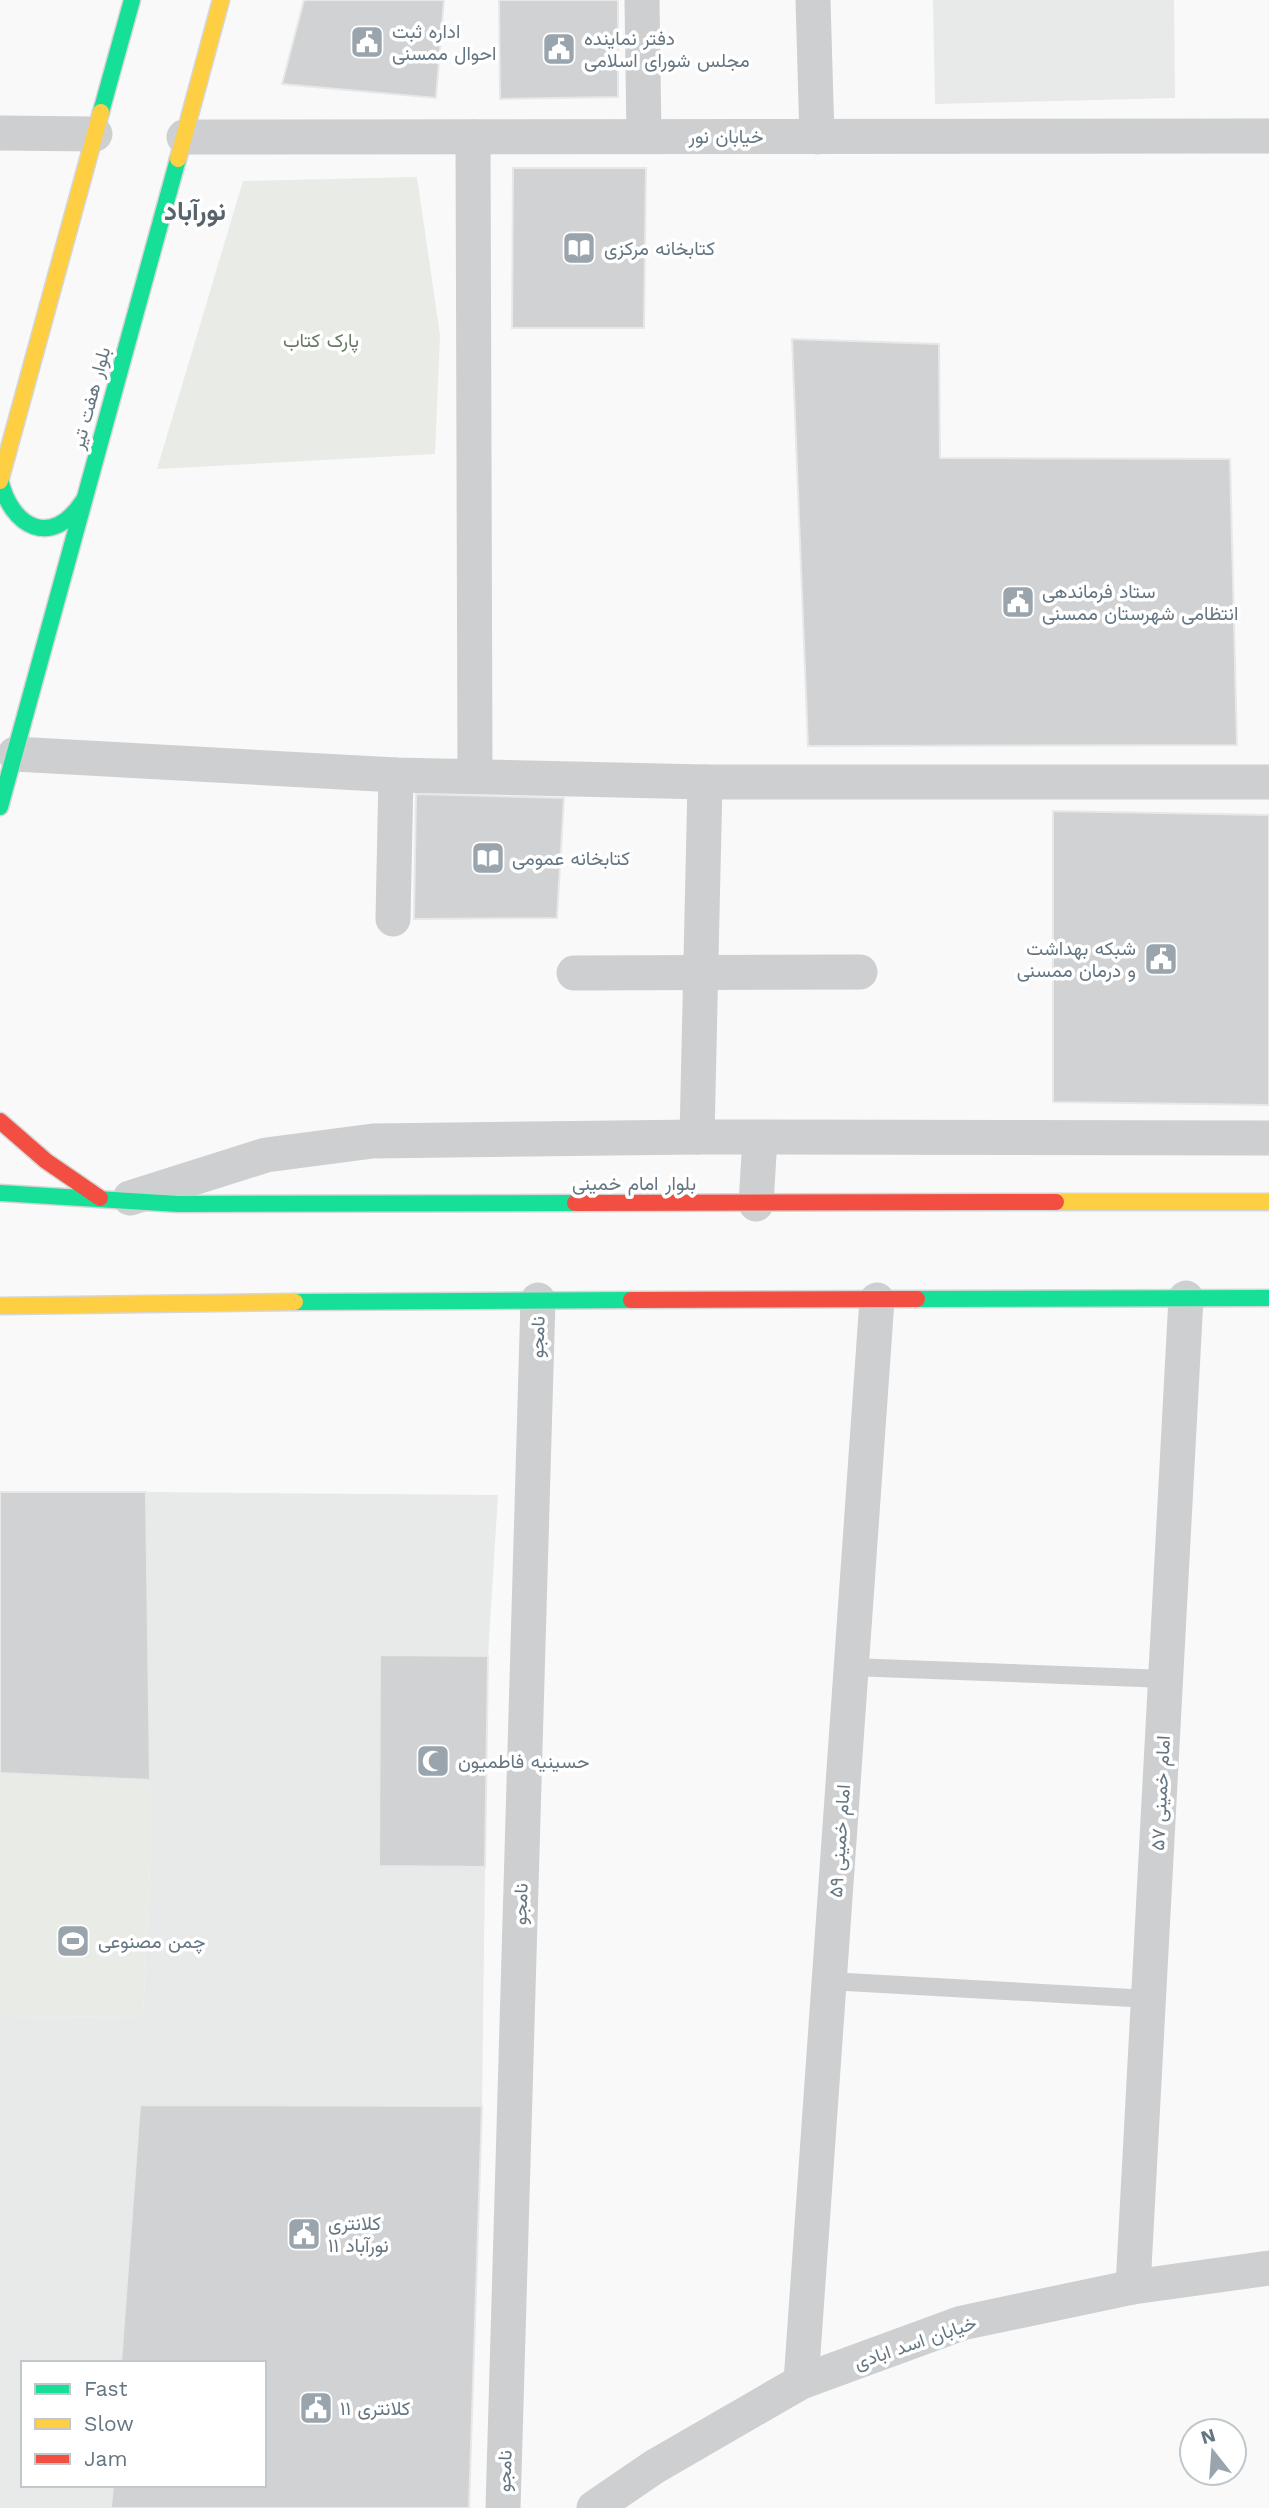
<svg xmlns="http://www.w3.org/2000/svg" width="1269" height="2508" font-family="'Work Sans',Vazirmatn,sans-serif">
  <rect width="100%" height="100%" fill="#f9f9f9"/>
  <!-- built -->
  <g fill="#e8e9e9">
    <path d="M933,0h241l1,98 -240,6z"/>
    <path d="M146,1492l352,3 -10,161 -109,209 106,2 -3,239 -342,-1 -18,258h-99v122h90l-2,23h-111v-491l143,1 7,-152z"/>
  </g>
  <!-- green -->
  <g fill="#e8ebe6">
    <path d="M417,177l23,158 -5,119 -278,15 86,-288z"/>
    <path d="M0,1773l150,7v86l-7,152 -143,-1z"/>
  </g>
  <!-- building -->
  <g fill="#d0d2d3" stroke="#e8e8e8" stroke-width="2">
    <path d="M304,0h140l-8,98 -154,-14z"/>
    <path d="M499,0h119v97l-118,2z"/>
    <path d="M513,168h133l-2,160h-132z"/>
    <path d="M792,339l147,5 1,114 290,1 7,286 -429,1z"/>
    <path d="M416,794l148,4 -7,120 -143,1z"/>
    <path d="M1053,811l216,4v290l-216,-3z"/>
    <path d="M0,1492h146l4,288 -150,-7z"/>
    <path d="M380,1655l108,1 -3,211 -106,-1z"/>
    <path d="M140,2105l342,1 -13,402h-358l2,-23h151v-122h-143z"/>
  </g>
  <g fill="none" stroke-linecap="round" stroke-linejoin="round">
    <defs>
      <g id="fast">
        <path d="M101,112l31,-112"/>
        <path d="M0,479c11,49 52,70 83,22"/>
        <path d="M0,807l178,-648"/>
        <path d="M0,1193l178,11 397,-1"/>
        <path d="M917,1299l352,-1"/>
        <path d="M295,1302l336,-2"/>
      </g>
      <g id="slow">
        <path d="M178,159l43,-159"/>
        <path d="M0,481l101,-369"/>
        <path d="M1056,1202h213"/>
        <path d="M0,1306l295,-4"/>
      </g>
      <g id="jam">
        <path d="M0,1121l46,40 54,37"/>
        <path d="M575,1203l481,-1"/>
        <path d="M631,1300l286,-1"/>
      </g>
    </defs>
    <!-- fast casing -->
    <use href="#fast" stroke="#d5d6d7" stroke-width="19"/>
    <!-- slow casing -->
    <use href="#slow" stroke="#d5d6d7" stroke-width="19"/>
    <!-- jam casing -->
    <use href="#jam" stroke="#d5d6d7" stroke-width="19"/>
    <!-- lane -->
    <g stroke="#cecfd0" stroke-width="18">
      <path d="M851,1667l315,12"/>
      <path d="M829,1981l320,18"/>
    </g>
    <!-- street -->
    <g stroke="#cecfd0" stroke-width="35">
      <path d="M642,0l2,136"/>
      <path d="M813,0l4,137"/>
      <path d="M0,133l95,1"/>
      <path d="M184,137l1085,-1"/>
      <path d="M473,137l2,639"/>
      <path d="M15,754l381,21 309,7h564"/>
      <path d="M393,919l3,-144"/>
      <path d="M574,973l286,-1"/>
      <path d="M697,1137l8,-355"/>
      <path d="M130,1198l136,-43 107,-14 324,-4 572,1"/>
      <path d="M756,1204l4,-66"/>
      <path d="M1133,2287l53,-989"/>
      <path d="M801,2382l76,-1082"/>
      <path d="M503,2508l35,-1208"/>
      <path d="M594,2508l60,-41 147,-85 161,-59 171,-36 136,-19"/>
    </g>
    <!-- fast -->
    <use href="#fast" stroke="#16e098" stroke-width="16"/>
    <!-- slow -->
    <use href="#slow" stroke="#ffcf43" stroke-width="16"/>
    <!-- jam -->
    <use href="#jam" stroke="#f24e42" stroke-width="16"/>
  </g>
  <!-- icons -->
  <defs>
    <symbol id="civic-square" viewBox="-11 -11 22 22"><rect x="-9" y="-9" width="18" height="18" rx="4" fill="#99a4ac" stroke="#fff"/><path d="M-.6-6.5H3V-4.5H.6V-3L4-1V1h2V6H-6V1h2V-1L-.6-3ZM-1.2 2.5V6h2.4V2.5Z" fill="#fff"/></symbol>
    <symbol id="library-square" viewBox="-11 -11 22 22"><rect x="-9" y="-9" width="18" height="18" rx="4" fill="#99a4ac" stroke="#fff"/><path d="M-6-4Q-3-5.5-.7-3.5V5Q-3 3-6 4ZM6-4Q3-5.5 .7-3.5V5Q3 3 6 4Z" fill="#fff"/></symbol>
    <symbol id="mosque-square" viewBox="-11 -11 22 22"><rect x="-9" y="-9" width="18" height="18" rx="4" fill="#99a4ac" stroke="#fff"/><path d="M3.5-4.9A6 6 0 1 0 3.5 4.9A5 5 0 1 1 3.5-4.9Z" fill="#fff"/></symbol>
    <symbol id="stadium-square" viewBox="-11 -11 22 22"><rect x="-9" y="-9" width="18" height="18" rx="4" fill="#99a4ac" stroke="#fff"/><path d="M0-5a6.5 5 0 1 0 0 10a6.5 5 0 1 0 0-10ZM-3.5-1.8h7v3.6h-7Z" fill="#fff"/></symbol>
  </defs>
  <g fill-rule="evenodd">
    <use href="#civic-square" x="348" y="23" width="38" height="38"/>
    <use href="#civic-square" x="540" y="30" width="38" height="38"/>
    <use href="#library-square" x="560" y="229" width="38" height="38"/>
    <use href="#civic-square" x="999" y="583" width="38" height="38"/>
    <use href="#library-square" x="469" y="839" width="38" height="38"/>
    <use href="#civic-square" x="1142" y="940" width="38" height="38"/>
    <use href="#mosque-square" x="414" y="1742" width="38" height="38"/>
    <use href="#stadium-square" x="54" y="1922" width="38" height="38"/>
    <use href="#civic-square" x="285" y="2215" width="38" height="38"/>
    <use href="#civic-square" x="297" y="2389" width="38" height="38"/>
  </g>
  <g text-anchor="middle" stroke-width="7" stroke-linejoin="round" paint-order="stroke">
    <!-- poi labels -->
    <g font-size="19" fill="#657683" stroke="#fff" text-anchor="start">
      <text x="392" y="38">اداره ثبت<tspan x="392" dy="22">احوال ممسنی</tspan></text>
      <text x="584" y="45">دفتر نماینده<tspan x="584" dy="22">مجلس شورای اسلامی</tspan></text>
      <text x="604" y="255">کتابخانه مرکزی</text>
      <text x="1042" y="598">ستاد فرماندهی<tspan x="1042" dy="22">انتظامی شهرستان ممسنی</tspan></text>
      <text x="512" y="865">کتابخانه عمومی</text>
      <text x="1136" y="955" text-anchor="end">شبکه بهداشت<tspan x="1136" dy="22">و درمان ممسنی</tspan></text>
      <text x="458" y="1768">حسینیه فاطمیون</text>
      <text x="98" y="1948">چمن مصنوعی</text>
      <text x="328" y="2230">کلانتری<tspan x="328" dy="22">۱۱ نورآباد</tspan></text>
      <text x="340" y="2415">کلانتری ۱۱</text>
    </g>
    <!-- street labels -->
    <g font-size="19" fill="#657683" stroke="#fff">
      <text x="726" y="143">خیابان نور</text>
      <text transform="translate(90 398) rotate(-75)" y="7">بلوار هفت تیر</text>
      <text x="634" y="1190">بلوار امام خمينی</text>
      <text transform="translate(537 1337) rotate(-88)" y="7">نامجو</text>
      <text transform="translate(1160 1793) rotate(-87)" y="7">امام خمينی ۵۷</text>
      <text transform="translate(839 1841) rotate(-86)" y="7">امام خمينی ۵۹</text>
      <text transform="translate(520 1904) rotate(-88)" y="7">نامجو</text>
      <text transform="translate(915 2342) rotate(-19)" y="7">خیابان اسد ابادی</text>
      <text transform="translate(504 2471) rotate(-88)" y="7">نامجو</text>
    </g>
    <!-- park labels -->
    <g font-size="19" fill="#687a64" stroke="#fff">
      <text x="321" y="347">پارک کتاب</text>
    </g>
    <!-- district labels -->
    <g font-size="26" font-weight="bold" fill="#57646e" stroke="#fff">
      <text x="195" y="220">نورآباد</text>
    </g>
  </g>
  <!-- legend -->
  <rect x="21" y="2361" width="245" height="126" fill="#ffffff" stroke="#c1c8cd" stroke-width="2"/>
  <rect x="35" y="2384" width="35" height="10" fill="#16e098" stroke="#c1c8cd" stroke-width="2"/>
  <text x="84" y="2396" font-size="21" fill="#657683">Fast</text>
  <rect x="35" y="2419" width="35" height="10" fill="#ffcf43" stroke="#c1c8cd" stroke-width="2"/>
  <text x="84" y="2431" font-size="21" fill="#657683">Slow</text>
  <rect x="35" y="2454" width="35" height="10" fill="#f24e42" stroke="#c1c8cd" stroke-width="2"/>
  <text x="84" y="2466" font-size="21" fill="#657683">Jam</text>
  <!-- north arrow -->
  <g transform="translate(1213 2452) rotate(343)"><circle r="33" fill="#ffffff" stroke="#c1c8cd" stroke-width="2"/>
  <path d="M0-5L12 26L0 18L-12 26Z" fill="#99a4ac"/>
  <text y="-10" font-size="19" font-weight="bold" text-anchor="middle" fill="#657683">N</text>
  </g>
</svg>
